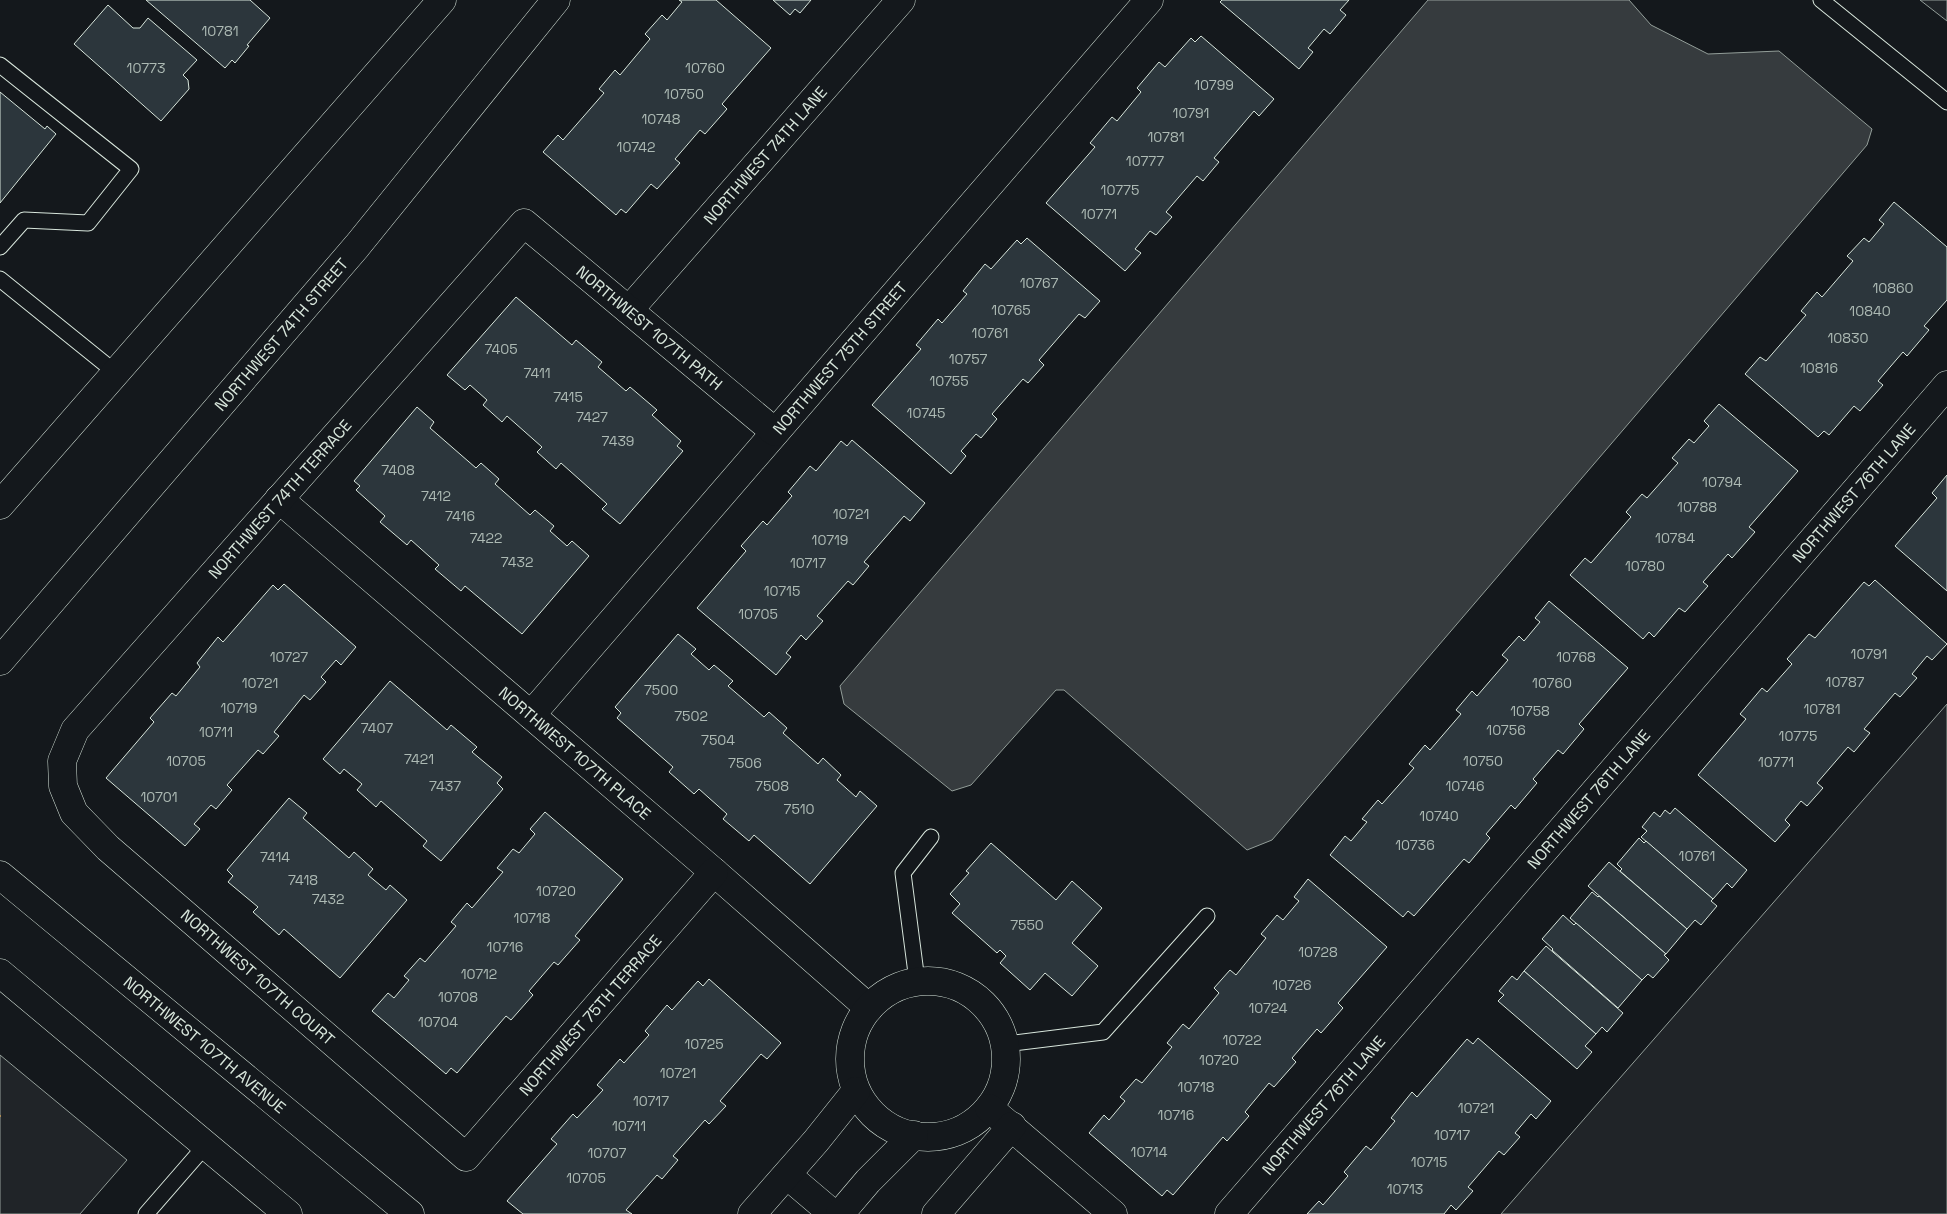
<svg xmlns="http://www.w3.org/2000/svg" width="1947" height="1214" font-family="'Space Grotesk',sans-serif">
  <rect width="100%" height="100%" fill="#14181c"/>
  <!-- green -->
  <g fill="#202428" stroke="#939e99">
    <path d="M1920,0h27v21z"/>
    <path d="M1947,704v510h-446z"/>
    <path d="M0,1055l127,105 -47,54h-80z"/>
  </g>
  <!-- water -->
  <path fill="#363b3e" stroke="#939e99" d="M1428,0h201l22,25 57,29 71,-3 93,78 -5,16 -595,695 -25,10 -183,-160h-8l-85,95 -19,6 -108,-87 -4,-18z"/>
  <!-- building -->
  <g fill="#2c363c" stroke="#d8e6dc">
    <path d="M146,0h104l20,18 -23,27 2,1 -14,17 -3,-3 -7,8z"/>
    <path d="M679,0h37l55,48 -49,56 5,5 -22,25 -5,-4 -25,29 5,4 -23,26 -6,-5 -25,29 -5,-4 -5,6 -73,-63 15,-17 5,5 41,-47 -5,-4 16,-19 5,5 30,-36 -5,-5 17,-19 5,5 15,-18z"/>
    <path d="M773,0h38l-11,13 -5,-4 -5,6z"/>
    <path d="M1222,0h127l-9,10 6,5 -16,19 -6,-5 -16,19 5,4 -14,17 -79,-67z"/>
    <path d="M108,5l25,23h7l8,-10 49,42 -14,15 5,5 1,9 -28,32 -87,-77z"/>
    <path d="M1201,36l73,63 -15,17 -5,-5 -40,47 5,4 -16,19 -6,-5 -31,36 6,5 -16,18 -6,-4 -15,18 6,4 -16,18 -79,-68 49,-56 -5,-4 22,-26 5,4 24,-29 -4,-4 22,-26 6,5 26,-29 4,4z"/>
    <path d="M0,92l45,37 2,-3 9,8 -56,69z"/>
    <path d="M1894,202l53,45v53l-23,26 5,4 -22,26 -4,-4 -25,29 5,4 -23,26 -6,-5 -25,29 -5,-4 -6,6 -73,-63 15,-17 6,4 40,-46 -5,-4 16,-19 5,5 31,-36 -6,-5 17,-18 5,4 15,-18 -5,-4z"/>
    <path d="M1027,238l73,63 -15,17 -6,-4 -40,46 5,5 -16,18 -5,-4 -31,35 5,5 -16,19 -5,-4 -15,17 5,5 -15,18 -79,-69 49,-56 -5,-4 22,-26 4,4 25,-29 -4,-3 22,-27 6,5 26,-29 4,4z"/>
    <path d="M516,297l56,48 4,-5 26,22 -4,5 28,24 4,-4 27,23 -5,5 29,26 -4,5 6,5 -63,73 -18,-15 5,-5 -46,-41 -5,6 -19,-17 5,-5 -35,-31 -5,6 -19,-17 4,-5 -17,-15 -5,5 -18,-15z"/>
    <path d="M1719,404l79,67 -49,56 6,5 -23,26 -4,-4 -25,28 5,4 -23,26 -6,-4 -25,29 -5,-5 -6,7 -73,-64 15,-17 6,5 40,-46 -5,-5 16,-18 5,4 31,-35 -6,-5 17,-19 5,4 15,-17 -5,-5z"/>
    <path d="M417,407l17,15 -4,6 46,40 5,-5 18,16 -4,5 35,31 5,-5 19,16 -4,5 17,15 5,-5 17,15 -67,78 -57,-48 -4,5 -26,-22 4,-4 -28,-25 -4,5 -27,-23 5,-6 -29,-26 4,-4 -6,-5z"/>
    <path d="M852,440l73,63 -15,18 -6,-5 -40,46 5,4 -16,19 -5,-4 -31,35 6,5 -17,19 -5,-5 -15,18 5,4 -15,18 -79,-67 49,-57 -5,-5 22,-25 4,4 25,-29 -4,-4 22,-26 6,5 25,-30 6,5z"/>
    <path d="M1947,475v116l-52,-45 42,-48 -5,-5z"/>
    <path d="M1875,580l72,64 -15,16 -5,-4 -15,18 5,4 -17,19 -5,-4 -31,36 6,4 -16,19 -6,-5 -31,36 6,5 -16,18 -6,-5 -16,19 5,5 -15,17 -77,-67 48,-56 -6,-5 22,-26 5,4 25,-28 -5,-5 22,-25 6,4 49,-56 5,4z"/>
    <path d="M284,584l72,63 -15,18 -5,-5 -15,17 5,5 -16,18 -6,-5 -30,37 5,4 -16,18 -5,-4 -31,35 5,5 -16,19 -5,-4 -17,19 6,5 -15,17 -79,-68 48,-56 -4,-4 22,-25 4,3 24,-29 -3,-4 21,-26 5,5 50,-57 5,5z"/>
    <path d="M1549,601l79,67 -49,56 5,5 -21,25 -5,-4 -25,29 4,4 -22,26 -4,-4 -25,29 4,4 -21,25 -5,-4 -50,57 -6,-5 -5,6 -73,-62 15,-19 6,5 16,-19 -5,-3 16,-19 4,4 32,-36 -5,-4 16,-19 5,5 31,-36 -5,-4 16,-19 5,5 31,-36 -6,-5 17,-19 5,5 16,-19 -5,-4z"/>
    <path d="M678,634l18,15 -5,5 18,16 5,-5 19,16 -5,5 36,31 5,-5 18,16 -4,5 35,31 5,-6 18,17 -4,5 19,17 4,-6 17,15 -67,78 -56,-49 -5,6 -26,-22 4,-5 -28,-25 -5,5 -25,-22 4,-5 -56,-49 4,-5 -6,-6z"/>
    <path d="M390,681l57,49 4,-5 26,22 -5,5 30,25 -5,6 6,6 -62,72 -18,-15 4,-5 -46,-40 -5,6 -19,-17 5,-6 -18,-15 -4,5 -17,-15z"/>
    <path d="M289,798l18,15 -4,5 46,40 5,-6 19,17 -5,6 18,15 4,-5 17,15 -67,78 -56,-49 -5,6 -26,-23 5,-5 -30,-25 5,-6 -6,-6z"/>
    <path d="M1675,808l72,62 -15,18 -5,-5 -14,16 -72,-62 6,-6 -5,-4 12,-15 6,5 5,-7 5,4z"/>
    <path d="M545,812l78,67 -48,57 5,4 -22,25 -4,-3 -25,29 4,4 -22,25 -5,-4 -49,57 -6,-5 -5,6 -74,-63 16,-18 6,5 15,-18 -5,-4 16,-18 5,4 31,-36 -5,-4 16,-19 5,5 31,-36 -6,-4 16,-19 6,4 16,-19 -5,-5z"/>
    <path d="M1639,838l5,5 2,-2 67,58 -2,2 6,5 -16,19 -6,-5 -8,9 -67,-58 2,-2 -5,-5z"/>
    <path d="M991,843l65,57 16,-19 30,27 -30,35 26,23 -26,30 -27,-23 -15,17 -30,-27 6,-7 -6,-6 -3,3 -45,-40 8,-9 -10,-10 19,-21 -3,-2z"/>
    <path d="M1609,862l78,67 -21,25 -78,-68z"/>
    <path d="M1308,879l79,68 -49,56 5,5 -22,25 -4,-4 -25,29 4,4 -22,25 -5,-4 -24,29 4,4 -22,25 -4,-4 -50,58 -6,-5 -5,6 -73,-63 15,-18 5,5 16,-19 -5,-4 16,-18 6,4 30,-36 -5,-4 16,-19 6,5 30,-36 -5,-5 16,-18 6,5 30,-37 -5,-4 16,-19 6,5 16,-19 -5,-4z"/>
    <path d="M1592,892l6,5 1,-1 67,58 -2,1 5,5 -16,18 -5,-4 -6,6 -72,-62z"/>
    <path d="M1563,915l11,10 2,-2 66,57 -24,28 -66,-58 1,-1 -11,-10z"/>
    <path d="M1546,946l77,67 -16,19 -5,-5 -6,7 -72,-63z"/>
    <path d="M1524,971l72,63 -11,12 7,6 -15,17 -79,-68 6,-6 -5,-4 13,-15 5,4z"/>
    <path d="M709,979l72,64 -14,16 -6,-5 -41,47 6,5 -17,18 -4,-4 -32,36 5,4 -16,19 -5,-4 -31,35 6,4h-109l-16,-13 50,-57 -6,-5 22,-25 4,4 26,-28 -6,-5 23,-26 4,4 25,-28 -4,-4 22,-26 5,5 26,-29 5,5z"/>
    <path d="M1478,1038l73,63 -15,18 -5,-5 -16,19 5,4 -16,18 -5,-4 -31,36 5,4 -17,19 -5,-5 -7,9h-137l12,-13 4,4 25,-29 -4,-4 22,-26 5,4 24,-29 -4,-3 21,-26 5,5 50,-58 6,5z"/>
  </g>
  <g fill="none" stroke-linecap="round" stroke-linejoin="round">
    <defs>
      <g id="service">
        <path d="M1821,0l126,102"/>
        <path d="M0,65l131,104 -43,54 -64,-3 -24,27"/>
        <path d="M0,279l115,93"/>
        <path d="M917,981l-14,-108 28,-36"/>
        <path d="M1006,1044l97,-12 104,-116"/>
        <path d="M146,1214l60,-69"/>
      </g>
      <g id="minor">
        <path id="s1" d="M629,310l272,-310"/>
        <path id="s2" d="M279,499l435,373 155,136"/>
        <path id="s3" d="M531,715l618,-715"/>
        <path id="s4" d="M714,872l-248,285 -358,-309 -34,-35 -11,-27 -1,-25 13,-31 449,-507 251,209"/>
        <circle cx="928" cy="1059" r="78"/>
        <path d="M989,1108l124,106"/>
        <path d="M787,1175l46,39"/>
        <path d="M752,1214l64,-73 40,-50"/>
        <path d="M840,1214l28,-33 46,-46"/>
        <path d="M936,1214l76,-88"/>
        <path id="s5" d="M1229,1214l718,-829"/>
      </g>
      <g id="secondary">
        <path id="s6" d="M0,875l410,339"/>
        <path d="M0,973l288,241"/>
      </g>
      <g id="primary">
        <path d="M0,505l442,-505"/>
        <path id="s7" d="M0,661l357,-415 199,-246"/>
      </g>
    </defs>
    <!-- service casing -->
    <use href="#service" stroke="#d8e6dc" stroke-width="17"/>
    <!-- minor casing -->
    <use href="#minor" stroke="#d8e6dc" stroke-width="29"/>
    <!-- secondary casing -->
    <use href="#secondary" stroke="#d8e6dc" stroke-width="29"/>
    <!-- primary casing -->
    <use href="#primary" stroke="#d8e6dc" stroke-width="29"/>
    <!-- service -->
    <use href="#service" stroke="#14181c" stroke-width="15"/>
    <!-- minor -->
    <use href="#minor" stroke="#14181c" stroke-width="28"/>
    <!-- secondary -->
    <use href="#secondary" stroke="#14181c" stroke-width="28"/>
    <!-- primary -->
    <use href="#primary" stroke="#14181c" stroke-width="28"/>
    <!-- power -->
    <path stroke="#ffb74d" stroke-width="1" stroke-dasharray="18 4 2.5 4" stroke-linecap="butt" d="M0,1115v2"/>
  </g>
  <g text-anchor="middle" stroke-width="4" stroke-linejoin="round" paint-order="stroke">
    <!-- number labels -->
    <g font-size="14" fill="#adbab4">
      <text x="220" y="36">10781</text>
      <text x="146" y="73">10773</text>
      <text x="705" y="73">10760</text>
      <text x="1214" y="90">10799</text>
      <text x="684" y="99">10750</text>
      <text x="1191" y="118">10791</text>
      <text x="661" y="124">10748</text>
      <text x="1166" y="142">10781</text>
      <text x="636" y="152">10742</text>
      <text x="1145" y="166">10777</text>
      <text x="1120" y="195">10775</text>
      <text x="1099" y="219">10771</text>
      <text x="1039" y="288">10767</text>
      <text x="1893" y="293">10860</text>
      <text x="1011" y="315">10765</text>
      <text x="1870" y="316">10840</text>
      <text x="990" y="338">10761</text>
      <text x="1848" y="343">10830</text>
      <text x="501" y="354">7405</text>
      <text x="968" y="364">10757</text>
      <text x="1819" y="373">10816</text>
      <text x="537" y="378">7411</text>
      <text x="949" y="386">10755</text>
      <text x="568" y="402">7415</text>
      <text x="926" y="418">10745</text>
      <text x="592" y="422">7427</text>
      <text x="618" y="446">7439</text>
      <text x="398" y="475">7408</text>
      <text x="1722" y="487">10794</text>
      <text x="436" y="501">7412</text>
      <text x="1697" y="512">10788</text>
      <text x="851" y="519">10721</text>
      <text x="460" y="521">7416</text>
      <text x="486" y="543">7422</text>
      <text x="1675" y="543">10784</text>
      <text x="830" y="545">10719</text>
      <text x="517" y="567">7432</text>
      <text x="808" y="568">10717</text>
      <text x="1645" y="571">10780</text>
      <text x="782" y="596">10715</text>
      <text x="758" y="619">10705</text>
      <text x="1869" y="659">10791</text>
      <text x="289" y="662">10727</text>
      <text x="1576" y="662">10768</text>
      <text x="1845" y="687">10787</text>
      <text x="260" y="688">10721</text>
      <text x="1552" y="688">10760</text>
      <text x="661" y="695">7500</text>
      <text x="239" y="713">10719</text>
      <text x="1822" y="714">10781</text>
      <text x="1530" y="716">10758</text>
      <text x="691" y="721">7502</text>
      <text x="377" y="733">7407</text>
      <text x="1506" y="735">10756</text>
      <text x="216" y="737">10711</text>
      <text x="1798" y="741">10775</text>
      <text x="718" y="745">7504</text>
      <text x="419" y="764">7421</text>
      <text x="186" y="766">10705</text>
      <text x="1483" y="766">10750</text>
      <text x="1776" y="767">10771</text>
      <text x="745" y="768">7506</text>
      <text x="445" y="791">7437</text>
      <text x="772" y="791">7508</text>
      <text x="1465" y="791">10746</text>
      <text x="159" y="802">10701</text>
      <text x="799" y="814">7510</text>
      <text x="1439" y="821">10740</text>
      <text x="1415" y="850">10736</text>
      <text x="1697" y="861">10761</text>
      <text x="275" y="862">7414</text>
      <text x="303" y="885">7418</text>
      <text x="556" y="896">10720</text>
      <text x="328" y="904">7432</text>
      <text x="532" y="923">10718</text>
      <text x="1027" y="930">7550</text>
      <text x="505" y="952">10716</text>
      <text x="1318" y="957">10728</text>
      <text x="479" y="979">10712</text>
      <text x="1292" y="990">10726</text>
      <text x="458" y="1002">10708</text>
      <text x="1268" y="1013">10724</text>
      <text x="438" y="1027">10704</text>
      <text x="1242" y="1045">10722</text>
      <text x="704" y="1049">10725</text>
      <text x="1219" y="1065">10720</text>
      <text x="678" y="1078">10721</text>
      <text x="1196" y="1092">10718</text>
      <text x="651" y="1106">10717</text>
      <text x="1476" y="1113">10721</text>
      <text x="1176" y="1120">10716</text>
      <text x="629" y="1131">10711</text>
      <text x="1452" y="1140">10717</text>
      <text x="1149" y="1157">10714</text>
      <text x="607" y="1158">10707</text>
      <text x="1429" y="1167">10715</text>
      <text x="586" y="1183">10705</text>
      <text x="1405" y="1194">10713</text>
    </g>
    <!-- street labels -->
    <g font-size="16" fill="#d8e6dc" stroke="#14181c">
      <text dy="6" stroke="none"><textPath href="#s1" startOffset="206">NORTHWEST 74TH LANE</textPath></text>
      <text dy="6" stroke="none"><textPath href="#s4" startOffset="1828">NORTHWEST 107TH PATH</textPath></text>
      <text dy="6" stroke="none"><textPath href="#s7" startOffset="431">NORTHWEST 74TH STREET</textPath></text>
      <text dy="6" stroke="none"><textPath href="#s3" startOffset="472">NORTHWEST 75TH STREET</textPath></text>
      <text dy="6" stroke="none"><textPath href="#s5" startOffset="954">NORTHWEST 76TH LANE</textPath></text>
      <text dy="6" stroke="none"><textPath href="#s4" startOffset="1296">NORTHWEST 74TH TERRACE</textPath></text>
      <text dy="6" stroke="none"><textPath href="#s2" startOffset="390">NORTHWEST 107TH PLACE</textPath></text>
      <text dy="6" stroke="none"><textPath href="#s5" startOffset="549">NORTHWEST 76TH LANE</textPath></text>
      <text transform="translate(258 977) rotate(41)" y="6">NORTHWEST 107TH COURT</text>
      <text transform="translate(590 1015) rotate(-49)" y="6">NORTHWEST 75TH TERRACE</text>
      <text dy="6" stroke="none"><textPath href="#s6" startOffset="266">NORTHWEST 107TH AVENUE</textPath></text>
      <text dy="6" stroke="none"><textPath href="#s5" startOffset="144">NORTHWEST 76TH LANE</textPath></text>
    </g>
  </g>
</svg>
